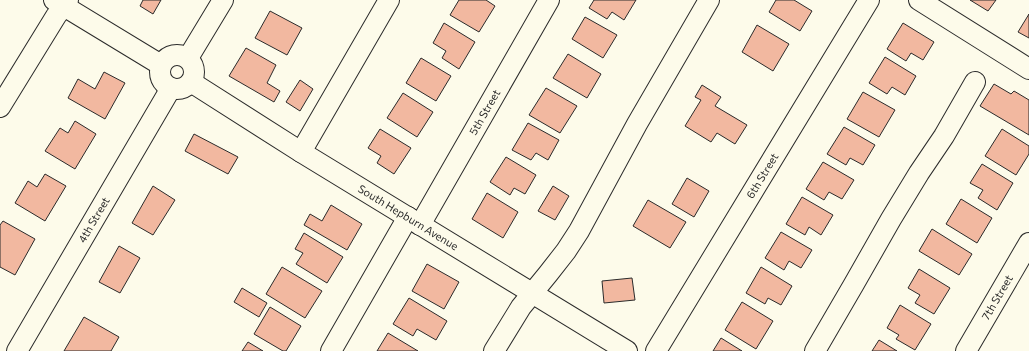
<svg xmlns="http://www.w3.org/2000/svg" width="1029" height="351" font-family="Commissioner,sans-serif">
  <rect width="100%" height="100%" fill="#fdfbea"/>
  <!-- building -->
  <g fill="#f2b8a0" stroke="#2b2b2b">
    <path d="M143,0h18l-8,14 -13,-8z"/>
    <path d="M459,0h27l9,6 -16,26 -29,-17z"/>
    <path d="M594,0h42l-12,20 -12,-8 -5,7 -18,-11z"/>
    <path d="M776,0h18l18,11 -12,20 -31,-19z"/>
    <path d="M970,0h26l-8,11z"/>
    <path d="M270,11l32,17 -15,27 -32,-17z"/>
    <path d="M1029,14v24l-11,-6z"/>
    <path d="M585,17l32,18 -14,23 -31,-19z"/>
    <path d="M444,23l31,19 -16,27 -17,-11 4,-7 -13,-8z"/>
    <path d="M903,23l31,19 -11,18 -12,-7 -5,8 -19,-12z"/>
    <path d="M757,25l32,19 -16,27 -31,-19z"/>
    <path d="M246,48l30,17 -9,18 13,8 -6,11 -45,-26z"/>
    <path d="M568,54l33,20 -14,24 -34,-20z"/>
    <path d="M885,57l31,19 -11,19 -13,-8 -5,7 -18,-11z"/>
    <path d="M421,58l30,18 -15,25 -30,-18z"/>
    <path d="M104,72l21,11 -20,36 -37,-21 10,-19 17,10z"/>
    <path d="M300,80l13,9 -13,22 -14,-9z"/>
    <path d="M994,84l17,10 3,-3 15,9v35l-49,-29z"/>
    <path d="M702,85l19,12 -6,9 32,19 -12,19 -18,-11 -6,9 -26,-16 16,-26 -6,-3z"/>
    <path d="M546,88l31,18 -17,27 -31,-18z"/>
    <path d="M863,92l32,18 -16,27 -32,-18z"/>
    <path d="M403,93l30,19 -16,25 -30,-19z"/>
    <path d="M75,121l21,13 -21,35 -30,-18 15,-23 8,5z"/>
    <path d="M528,123l31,17 -11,20 -12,-7 -5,7 -19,-10z"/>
    <path d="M844,127l31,18 -12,20 -13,-7 -4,7 -19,-11z"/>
    <path d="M380,129l31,19 -17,26 -17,-11 4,-7 -13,-8z"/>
    <path d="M1002,129l27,17v8l-13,21 -31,-19z"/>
    <path d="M194,134l44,23 -10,17 -43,-23z"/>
    <path d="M506,157l30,18 -11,19 -11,-6 -4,7 -20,-13z"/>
    <path d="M823,162l31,18 -12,19 -13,-7 -5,8 -18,-11z"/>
    <path d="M982,164l31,19 -16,27 -19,-12 5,-8 -13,-7z"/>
    <path d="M45,174l21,12 -21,35 -30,-18 13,-22 9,6z"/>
    <path d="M687,178l22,13 -15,26 -22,-13z"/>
    <path d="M153,186l22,14 -22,35 -21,-12z"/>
    <path d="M553,186l16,10 -14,24 -17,-9z"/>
    <path d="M487,193l31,19 -15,26 -31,-19z"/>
    <path d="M802,197l31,18 -12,20 -12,-8 -4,8 -19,-11z"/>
    <path d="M961,199l31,19 -15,25 -31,-19z"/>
    <path d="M648,200l38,22 -16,26 -37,-22z"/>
    <path d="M331,205l31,19 -15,26 -43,-25 6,-11 12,7z"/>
    <path d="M3,221l32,18 -20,36 -15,-8v-42z"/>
    <path d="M932,229l40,25 -13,21 -40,-24z"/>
    <path d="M781,232l31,18 -11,18 -12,-7 -5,9 -19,-12z"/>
    <path d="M304,233l39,24 -16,26 -31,-19 7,-11 -8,-4z"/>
    <path d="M119,246l21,12 -20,35 -21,-11z"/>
    <path d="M427,264l32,18 -15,27 -32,-18z"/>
    <path d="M282,267l40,24 -17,27 -39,-24z"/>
    <path d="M761,267l31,19 -11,19 -13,-7 -3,6 -19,-11z"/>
    <path d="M919,269l31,19 -16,26 -19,-11 5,-8 -12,-7z"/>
    <path d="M632,278l3,22 -31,3 -2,-22z"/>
    <path d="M242,288l25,15 -8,14 -25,-15z"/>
    <path d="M409,298l38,23 -11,19 -19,-11 -4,7 -20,-12z"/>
    <path d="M742,302l31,19 -17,28 -31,-19z"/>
    <path d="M900,305l31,19 -16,26 -19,-11 3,-4 -12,-7z"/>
    <path d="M270,307l31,19 -15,25h-3l-29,-17z"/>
    <path d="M84,317l35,20 -8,14h-47z"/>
    <path d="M388,333l30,18h-41z"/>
    <path d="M721,338l21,13h-29z"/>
    <path d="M879,340l18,11h-25z"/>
    <path d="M248,342l15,9h-21z"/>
  </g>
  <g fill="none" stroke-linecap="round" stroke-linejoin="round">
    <defs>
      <g id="minor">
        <path d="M54,0l107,65"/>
        <path d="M919,0l110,69"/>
        <circle cx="177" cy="72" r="17"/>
        <path d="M188,58l35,-58"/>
        <path id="s1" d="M191,82l110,70 326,199"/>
        <path d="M0,107l56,-91 12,-16"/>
        <path d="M301,152l88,-152"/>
        <path id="s2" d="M420,225l129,-225"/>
        <path id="s3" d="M17,351l154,-263"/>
        <path d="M331,351l77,-134"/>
        <path d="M494,351l27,-44 27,-33 18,-23 13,-20 58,-107 72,-124"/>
        <path id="s4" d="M656,351l213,-351"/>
        <path d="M815,351l39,-67 37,-65 28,-46 25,-37 31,-54"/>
        <path id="s5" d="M966,351l63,-108"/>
      </g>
    </defs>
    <!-- minor casing -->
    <use href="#minor" stroke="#2b2b2b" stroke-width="22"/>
    <!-- minor -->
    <use href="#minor" stroke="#fdfbea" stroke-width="20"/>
  </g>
  <g text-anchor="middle" stroke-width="3" stroke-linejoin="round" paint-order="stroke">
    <!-- street labels -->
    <g font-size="11" fill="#2b2b2b" stroke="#fdfbea">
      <text dy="4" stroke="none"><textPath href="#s2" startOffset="130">5th Street</textPath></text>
      <text dy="4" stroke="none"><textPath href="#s4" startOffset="205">6th Street</textPath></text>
      <text dy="4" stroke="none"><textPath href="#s1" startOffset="256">South Hepburn Avenue</textPath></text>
      <text dy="4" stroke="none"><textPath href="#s3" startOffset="152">4th Street</textPath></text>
      <text dy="4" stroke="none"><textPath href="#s5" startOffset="62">7th Street</textPath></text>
    </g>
  </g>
</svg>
